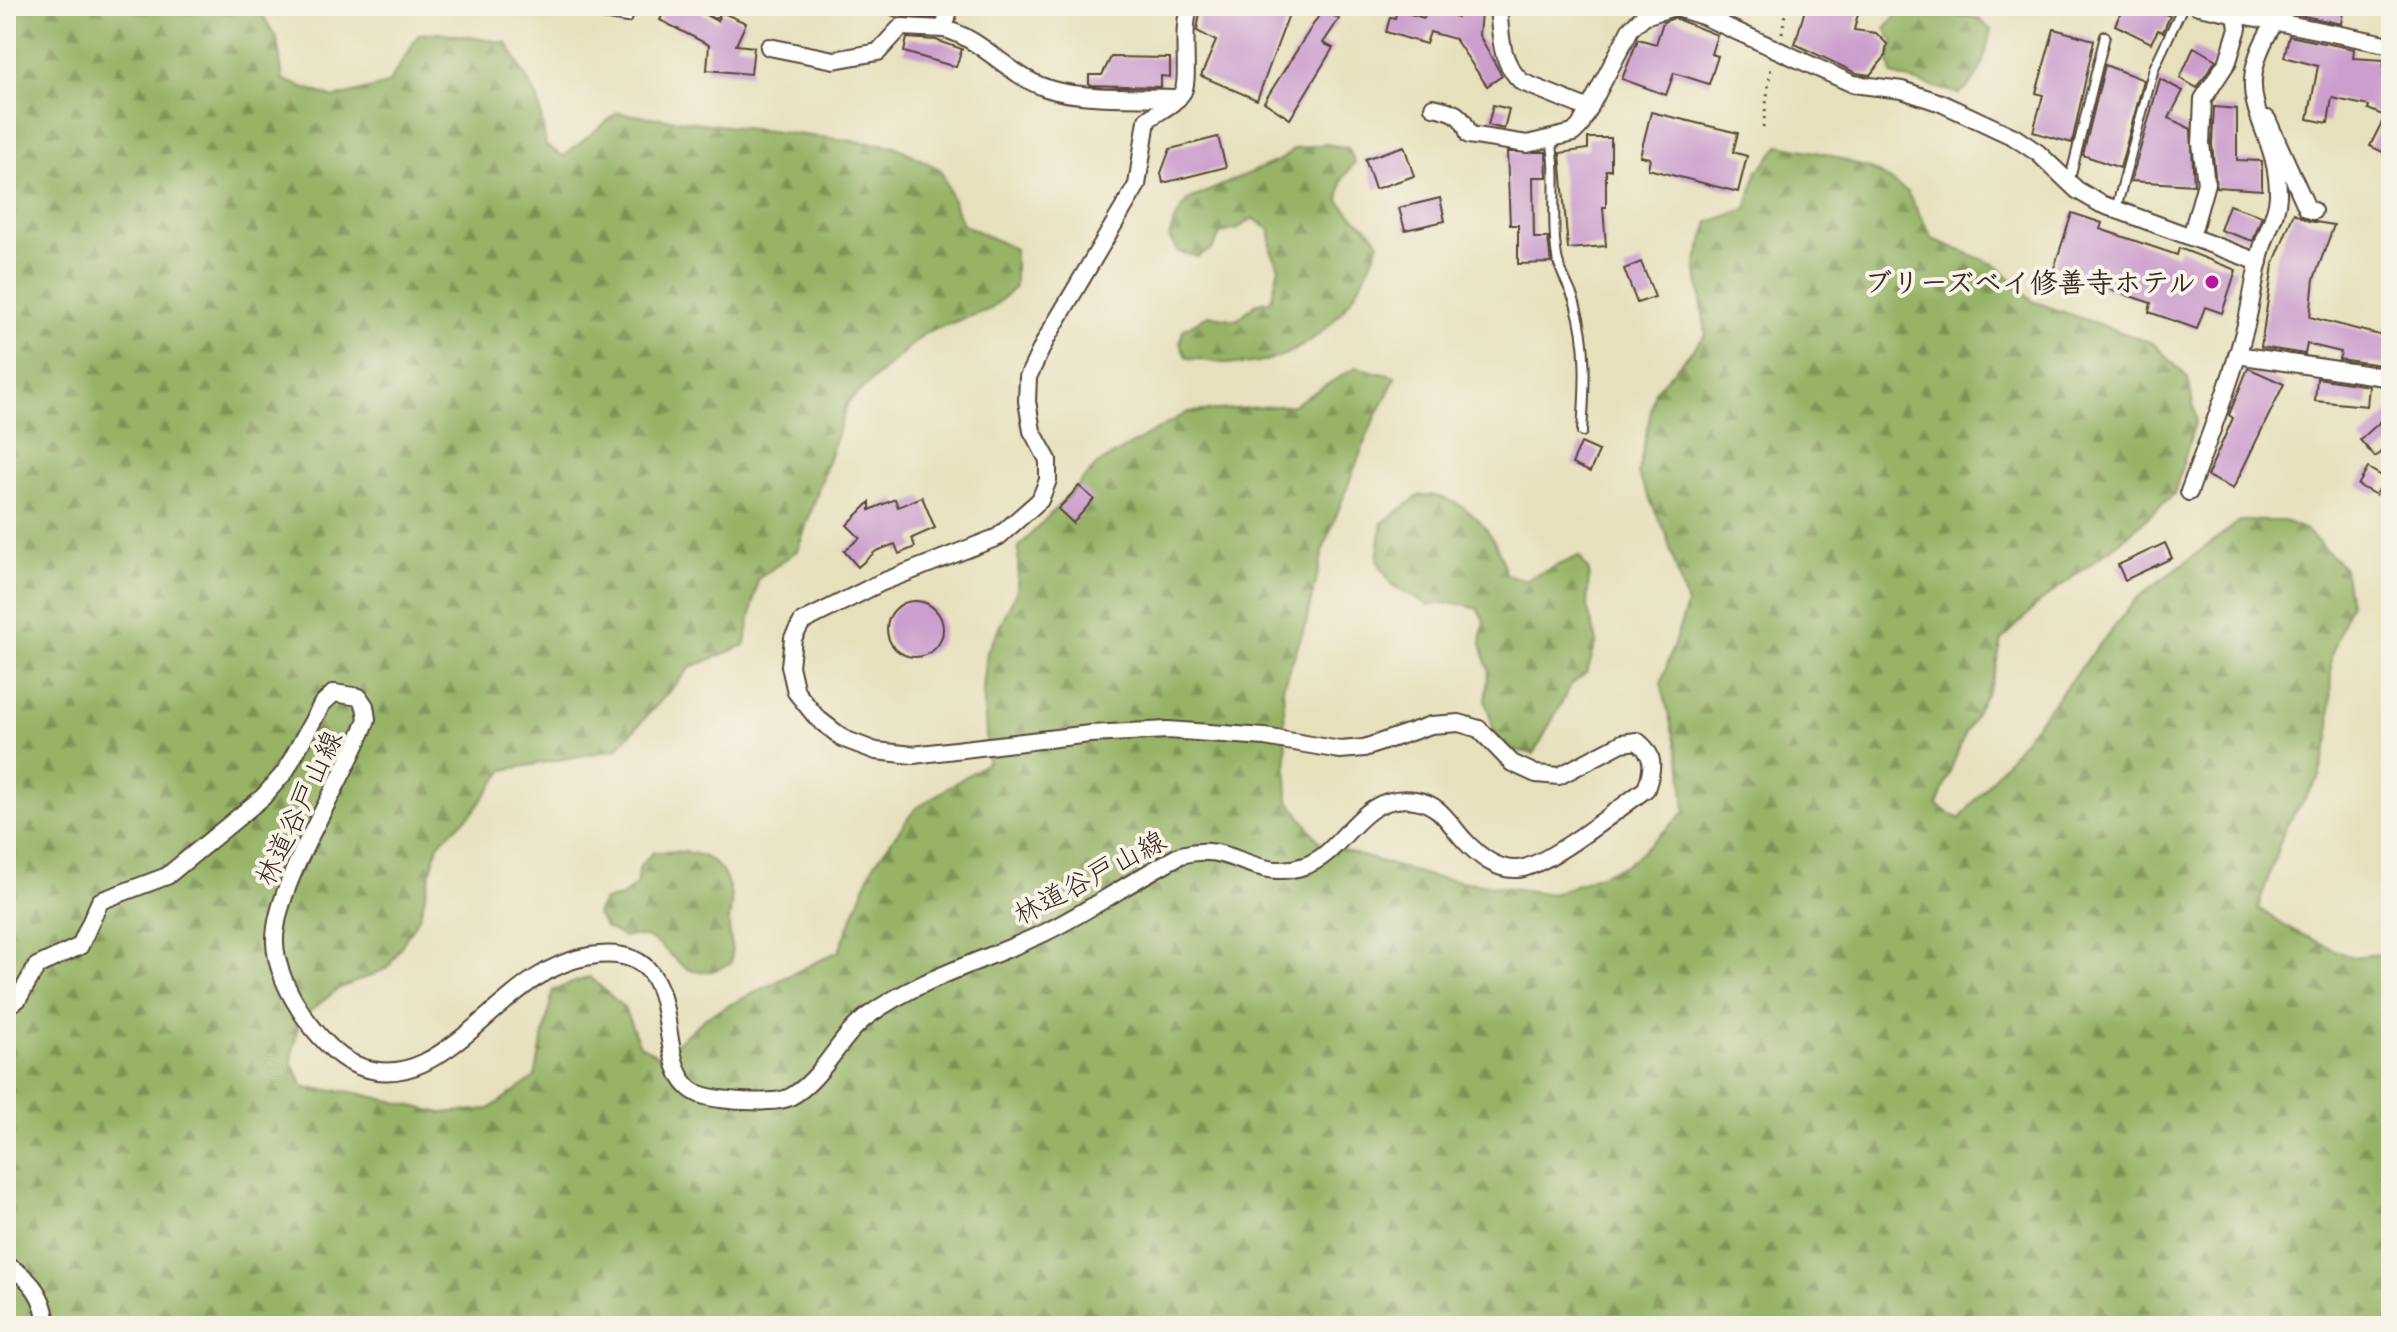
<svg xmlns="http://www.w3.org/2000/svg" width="2397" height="1332" font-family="'Patrick Hand','Klee One',sans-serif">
  <defs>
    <pattern id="forest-firs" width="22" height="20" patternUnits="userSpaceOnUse" patternTransform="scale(2)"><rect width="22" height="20" fill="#96b366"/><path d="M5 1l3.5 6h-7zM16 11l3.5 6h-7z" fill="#7c9253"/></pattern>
  </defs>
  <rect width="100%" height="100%" fill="#f7f3e8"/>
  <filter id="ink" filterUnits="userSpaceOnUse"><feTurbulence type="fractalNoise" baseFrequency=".0125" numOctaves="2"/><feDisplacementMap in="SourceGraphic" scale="16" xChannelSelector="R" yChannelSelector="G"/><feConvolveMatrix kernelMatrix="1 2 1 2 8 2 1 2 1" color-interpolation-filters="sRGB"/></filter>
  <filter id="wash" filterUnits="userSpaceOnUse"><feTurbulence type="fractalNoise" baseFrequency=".006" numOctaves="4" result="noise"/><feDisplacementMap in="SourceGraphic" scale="32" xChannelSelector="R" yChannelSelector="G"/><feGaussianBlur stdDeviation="1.8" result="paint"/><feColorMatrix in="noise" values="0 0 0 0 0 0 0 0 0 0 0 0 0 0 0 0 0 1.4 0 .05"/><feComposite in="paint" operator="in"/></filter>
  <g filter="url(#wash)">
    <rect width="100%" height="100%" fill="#e7e0bc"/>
    <!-- forest -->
    <g fill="url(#forest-firs)" stroke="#686e42" stroke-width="2">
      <path d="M6,6h251l20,33 6,41 51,18 54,-14 31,-50 24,-1 64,10 31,56 8,47 18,10 53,-43 278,33 46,24 21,54 53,25v38l-24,22 -65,23 -78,70 -50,148 -40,29 -13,66 -54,22 -74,82 -113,21 -31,42 -35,32 -18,71 -32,53 -50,21 -39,31 -8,43 14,25 48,4 89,21 47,-4 46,-32 18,-87 37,-13 34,31 15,36 21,13 49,-42 130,-64 34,-85 42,-57 73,-47 -5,-73 4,-37 30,-62 2,-43 79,-83 90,-52 105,-7 63,-38 40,10 -26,52 -46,118 -18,76 -23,64 5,112 33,45 111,33 120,17 76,-30 57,-52 -3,-43 -21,-86 26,-78 -21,-71 -28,-60 17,-83 51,-56 -10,-72 13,-41 37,-13 11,-37 23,-27 50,10 45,16 32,21 26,47 65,27 34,35 121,42 35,35 8,41 -22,75 -53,47 -81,61 -38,38 -11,46 -26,47 -28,72 23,14 177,-221 103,-77h44l21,8 39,39 6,36 -19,52 -1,79 -11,42 -34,51 -27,80 30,20 62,29 41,-4v373h-2385z"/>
      <path d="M1904,6h27l2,6 45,6 13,12c-7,27 -7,48 -32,64l-67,-19 -3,-15 4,-18 -8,-14z"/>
      <path d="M1325,144l23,4 7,14 -13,18 -3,20c13,19 32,26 40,43 -22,62 -65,116 -136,121 -18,1 -38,-5 -56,-6l-7,-14 3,-14 25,-15 29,5 18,-16 16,-4 8,-33 -8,-17 -1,-20 -17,-12 -16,11 -16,4 -9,16 -14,8 -19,-5 -10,-14 5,-17 14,-21 94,-41 12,-10z"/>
      <path d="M1420,495c45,-1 77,37 86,79l19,6 54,-24 10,15 -2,36 10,34 -10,31 -16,13 -37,69 -24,-5 -15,-15 -10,-34 4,-29 -8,-27 3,-24 -6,-11 -24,-6 -25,2 -37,-20 -15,-25 5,-37z"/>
      <path d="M653,852c38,-2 69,-1 78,43 2,10 -3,21 -2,31 1,14 4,22 2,37 -60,34 -55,-37 -108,-26l-18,-10 -9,-14 7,-12 18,-4 15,-12 4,-19z"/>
    </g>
    <g id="blocks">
      <!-- building -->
      <g fill="#cb9ecd">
        <path d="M667,6h22l28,15 4,-9 25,11 -10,22 18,2 -3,27 -44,-4 2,-25 -49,-25z"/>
        <path d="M870,6h69l-3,12 -40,-1z"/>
        <path d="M1201,6h91l-35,94 -56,-24 15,-35 -19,-10z"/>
        <path d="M1806,6h54l-6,24 22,3 11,11 -2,13 -15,18 -14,-2 -61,-29z"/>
        <path d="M2134,6h14l22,10 -7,16 -5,-2 -7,13 -36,-18 8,-17 8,4z"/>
        <path d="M2297,6h47l-3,18 -46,-10z"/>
        <path d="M1427,8l30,9 1,-6 23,2 -2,22 23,41 -15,10 -32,-47 -25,-7 -4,12 -40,-12 4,-15 5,1 2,-8 27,8z"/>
        <path d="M1323,9l16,10 -16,24 10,5 -43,71 -26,-17z"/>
        <path d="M1674,18l43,17 -6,19 7,2 -9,28 -35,-11 -8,22 -44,-16 16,-40 18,5 7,-22z"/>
        <path d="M2054,29l40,11 -22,103 -39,-11 10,-37 -7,-2z"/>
        <path d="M2289,36l65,13 -1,9 31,2 -1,25 8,3v68l-21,-10 15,-30 -17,-7 1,-3 -37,-8 -4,25 -20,-4 10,-53 -34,-9z"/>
        <path d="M907,38l29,2 26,9 -6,18 -52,-15z"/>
        <path d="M2194,47l22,13 -19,28 -17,-10z"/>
        <path d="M1111,57l59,1v19l-9,-1v11l-72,-2v-10h13z"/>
        <path d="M2105,65l39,15 -24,88 -37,-13z"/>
        <path d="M2160,79l23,12 -14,27 22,11 3,56 -63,-4z"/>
        <path d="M1493,105l16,4 -5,20 -16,-4z"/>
        <path d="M2214,107l23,2v51l25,1v29l-46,-3 -4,-43z"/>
        <path d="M1651,112l87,21 -5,19 14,4 -9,36 -90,-23 2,-11 -10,-2z"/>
        <path d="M1218,137l8,30 -63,16 -2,-10 9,-24z"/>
        <path d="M1588,138h23v32h-5v37h-3l3,39 -38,3 -8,-96 28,-4z"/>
        <path d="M1404,146l10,30 -39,13 -10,-30z"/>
        <path d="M1507,152h39l1,25h-14l1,61h14l3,25 -33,1v-39h-8z"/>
        <path d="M1440,198l5,23 -40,9 -6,-22z"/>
        <path d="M2229,205l33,11 -9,25 -33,-11z"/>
        <path d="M2072,213l30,10 -2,6 77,26 2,-7 57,22 -14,43 -17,-6 -8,22 -48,-17 2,-9 -98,-32z"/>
        <path d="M2294,213l15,8 25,4 -20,54 -4,38 81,21 -3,28 -49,-7 2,-7 -34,-8 -2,10 -44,-7 12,-82z"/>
        <path d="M1641,262l14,35 -18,6 -13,-34z"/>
        <path d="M2248,368l36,16 -51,105 -26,-13 26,-58 -4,-3z"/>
        <path d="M2317,378l52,8 -2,20 -52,-5z"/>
        <path d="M2391,412v31l-16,14 -15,-17z"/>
        <path d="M1581,443l18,8 -9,21 -18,-8z"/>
        <path d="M2368,468l17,10 -9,17 -18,-10z"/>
        <path d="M1079,486l15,13 -21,24 -15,-14z"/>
        <path d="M922,497l13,31 -23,10 3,9 -16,7 -4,-10 -19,7 -18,16 -14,-16 16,-13 -13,-13 23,-23v8l25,-11 3,8z"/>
        <path d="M2165,543l7,15 -47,22 -7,-15z"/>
        <circle cx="915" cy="629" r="28"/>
      </g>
    </g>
  </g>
  <g filter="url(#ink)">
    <use href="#blocks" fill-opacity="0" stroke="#554536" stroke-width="2"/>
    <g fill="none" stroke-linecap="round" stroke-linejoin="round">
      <defs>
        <g id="lane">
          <path d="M596,6v7l31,5 9,-12"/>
          <path d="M700,6l14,7"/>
          <path d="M1551,140c8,39 -1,78 6,117 3,16 13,30 18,46 13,42 10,85 7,129"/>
          <path d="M2069,183l36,-147"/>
          <path d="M2116,209l38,-141 29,-62"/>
        </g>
        <g id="street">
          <path d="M950,6l-6,23c37,9 63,44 97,57 35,15 98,10 137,12"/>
          <path d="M1498,6c3,29 1,55 24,76l67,27"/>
          <path d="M2198,6l193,39"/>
          <path d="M769,47l65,13 44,-8 23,-25 43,2"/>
          <path d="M1433,107c20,4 30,7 36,28l58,9 46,-11 7,-7 51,-98 13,-12 30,-9 29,9 150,68 49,6 39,13 73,34 24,16 39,37 24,14 158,58"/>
          <path d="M2267,119l40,89 6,3"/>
          <path d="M2191,237l15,-54 -5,-39 2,-45 25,-38 10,-33 -2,-14"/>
          <path d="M2237,355l154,23"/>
          <path d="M2189,492c20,-55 42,-110 57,-167 6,-25 9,-52 16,-77 5,-18 15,-33 16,-52 1,-74 -55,-94 -3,-174"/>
          <path d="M6,1006l12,-7 19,-33 43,-20 20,-45 67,-25 96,-79 22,-25 37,-68 12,-11 25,4 6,9 2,13c-21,60 -94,165 -92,224 2,38 30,80 56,105 26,25 60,30 92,15 60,-29 98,-96 167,-107 110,-17 54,116 109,138 17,7 76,11 91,3 33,-17 48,-60 79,-82 51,-37 118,-55 175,-82 47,-23 90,-54 137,-78 51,-15 73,28 123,11 42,-13 54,-74 111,-66 26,4 34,24 50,41 14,15 31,29 52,28 29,-1 102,-61 129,-80 7,-20 10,-34 -9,-48l-15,2 -63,33 -23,-2 -24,-11 -33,-34 -20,-6 -28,2 -67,23 -24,2 -75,-13 -97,-7 -78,4 -177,21 -37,-4 -32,-12 -27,-21 -21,-26 -6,-26 3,-28 9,-16 78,-39 118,-46 42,-37 8,-20v-20l-16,-29 -5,-30 1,-24 18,-38 91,-154 10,-65c11,-9 27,-15 35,-27 9,-11 -2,-64 8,-87"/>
          <path d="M6,1265c25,13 39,32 41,61"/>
        </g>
      </defs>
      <!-- lane casing -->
      <use href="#lane" stroke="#554536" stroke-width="12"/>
      <!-- street casing -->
      <use href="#street" stroke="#554536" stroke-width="20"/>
      <!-- path -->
      <g stroke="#554536" stroke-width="3" stroke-dasharray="2 6" stroke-linecap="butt">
        <path d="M1782,33l4,-27"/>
        <path d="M1763,127l8,-60"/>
      </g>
      <!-- lane -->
      <use href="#lane" stroke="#fff" stroke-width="8"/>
      <!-- street -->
      <use href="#street" stroke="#fff" stroke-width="16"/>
    </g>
  </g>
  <!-- markers -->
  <circle fill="#b5179e" stroke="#f7f3e8" stroke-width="3" cx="2212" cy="282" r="8"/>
  <g text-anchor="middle" stroke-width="8" stroke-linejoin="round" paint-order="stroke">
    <!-- poi labels -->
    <g font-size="28" font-weight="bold" fill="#3b2a1e" stroke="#f7f3e8" text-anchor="end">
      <text x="2196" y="292">ブリーズベイ修善寺ホテル</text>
    </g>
    <!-- street labels -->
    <g font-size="28" fill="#3b2a1e" stroke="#f7f3e8">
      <text transform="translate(298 808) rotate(-65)" y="10">林道谷戸山線</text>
      <text transform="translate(1089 877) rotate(-28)" y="10">林道谷戸山線</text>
    </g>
  </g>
  <!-- margin -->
  <rect width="2397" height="1332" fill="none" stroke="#f7f3e8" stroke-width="32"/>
</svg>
